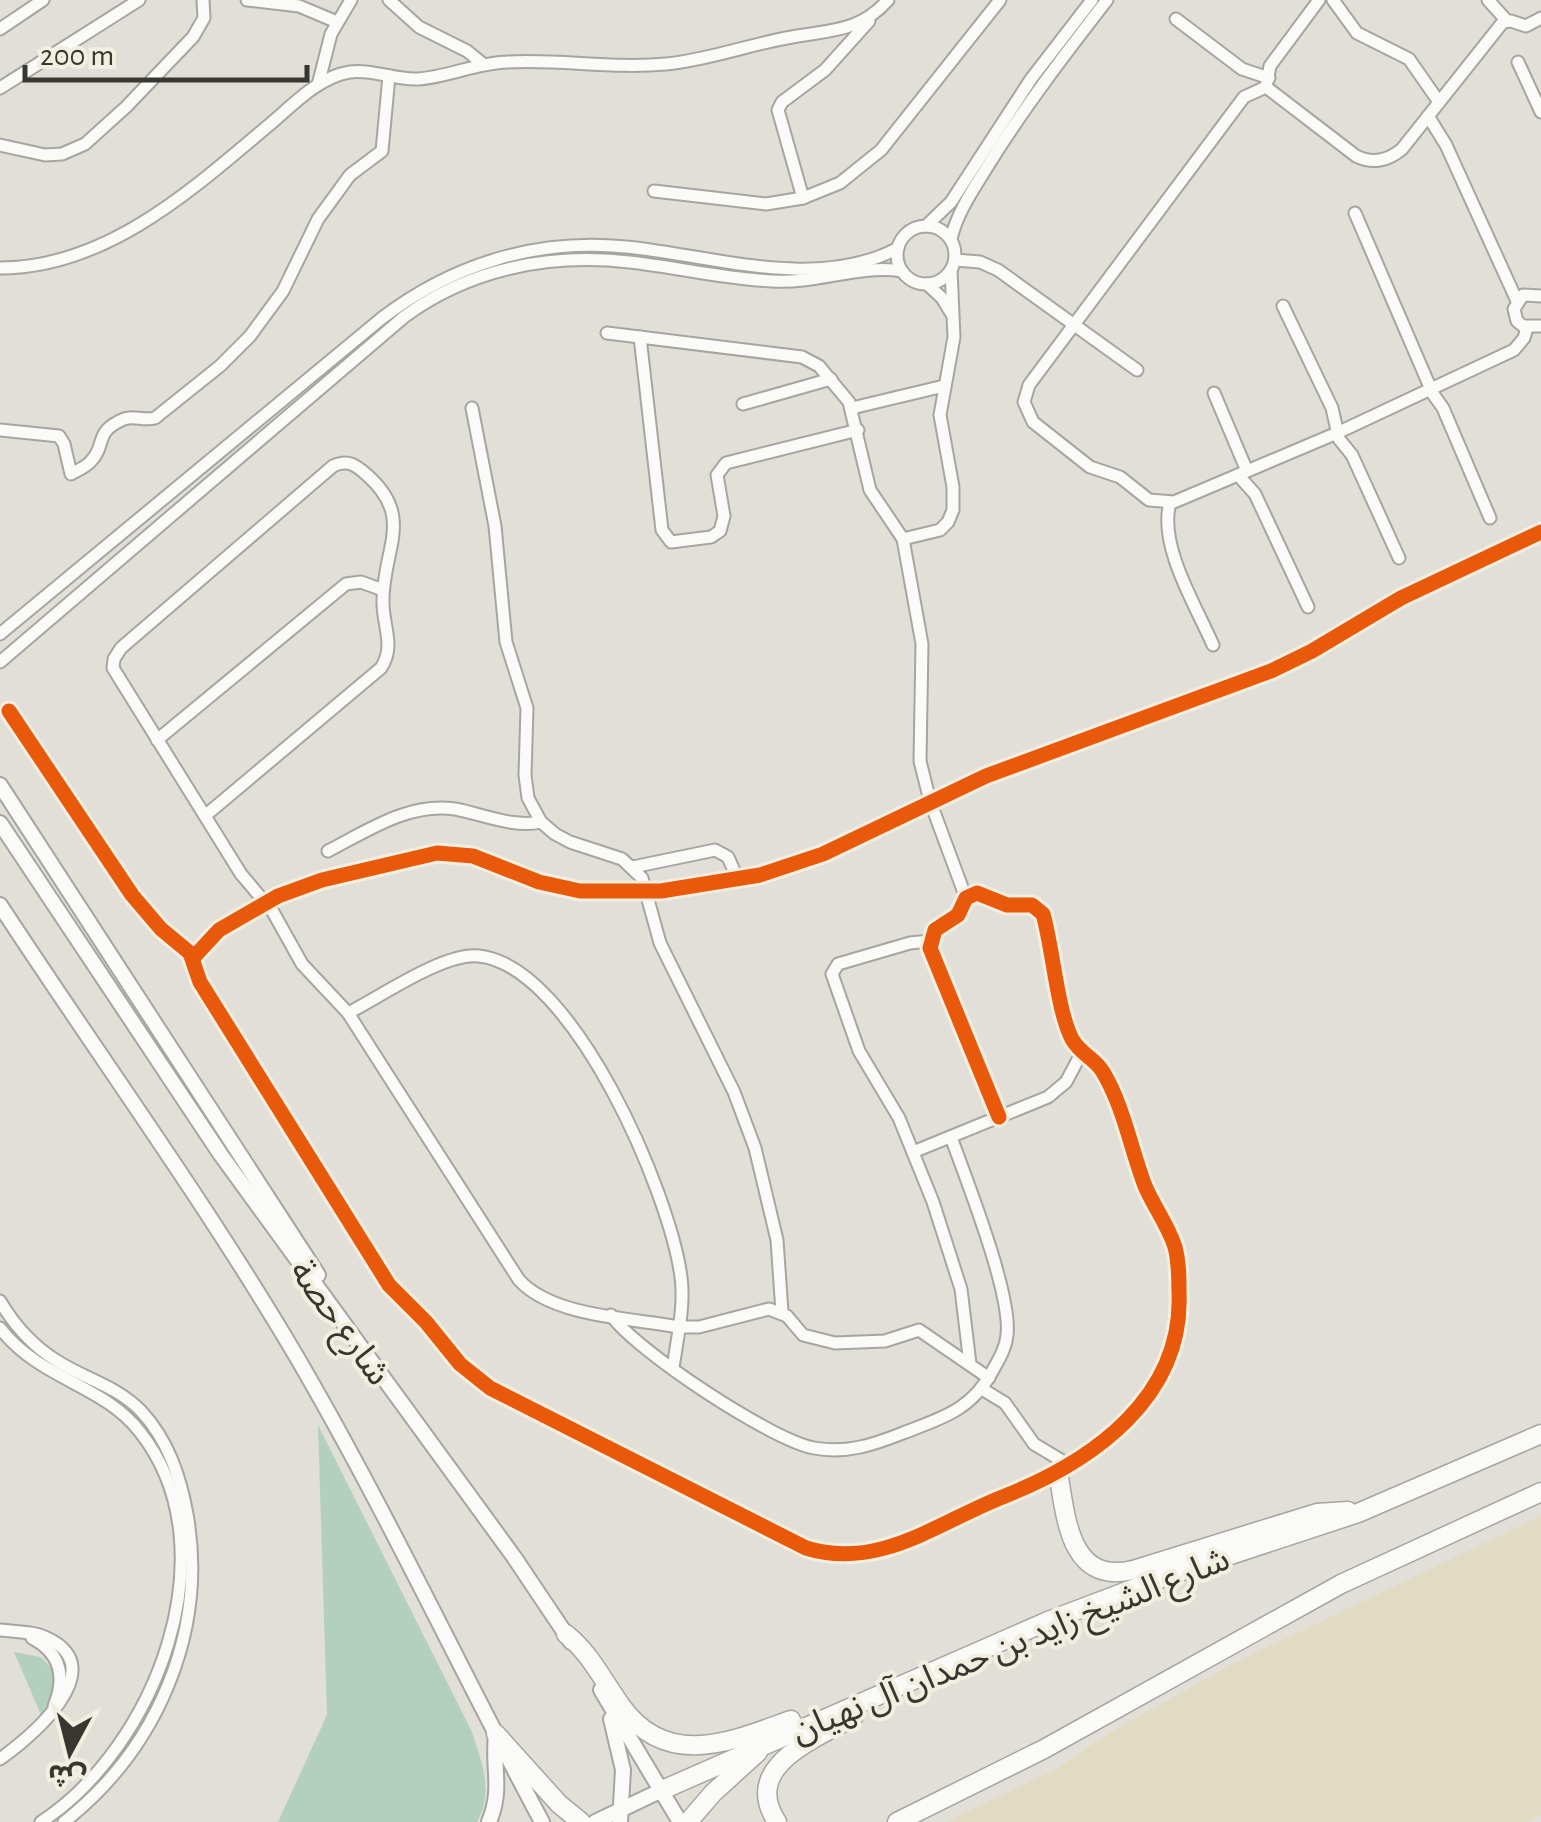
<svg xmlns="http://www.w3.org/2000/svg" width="1541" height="1822" font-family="'Alegreya Sans','Noto Sans Arabic',sans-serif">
  <rect width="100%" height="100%" fill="#e1dfd8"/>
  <!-- green -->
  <g fill="#b3d0be">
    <path d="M318,1425l154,307c10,31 22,60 5,90h-199l49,-107z"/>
    <path d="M14,1652l27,5c23,21 17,37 1,60z"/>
  </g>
  <!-- sand -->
  <path fill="#e2dbc4" d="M1541,1516v300l-14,6h-581l108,-52 55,-37 129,-72z"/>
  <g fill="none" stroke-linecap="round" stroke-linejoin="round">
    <defs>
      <g id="minor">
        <path d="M247,0l52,6 38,16"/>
        <path d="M389,0l30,27 48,24 16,13"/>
        <path d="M1319,0l-49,66 -4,21 -22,10 -215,288 -5,17 9,20 57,45 30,10 29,23 25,2 163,-69 177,-83 10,-12 3,-10"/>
        <path d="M1333,0l24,33 52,26 30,43"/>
        <path d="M1488,0l19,21"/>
        <path d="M1176,19l66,50 27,9"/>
        <path d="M0,29l43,-29"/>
        <path d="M1518,62l23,50"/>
        <path d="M318,85l13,-51 20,-34"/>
        <path d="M1266,87l90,69c16,8 32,5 46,-7l101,-127 8,-1 15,5 15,-8"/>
        <path d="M0,88l139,-88"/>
        <path d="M1428,116l18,29 71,156"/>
        <path d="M0,145l45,10 17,-1 23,-10 41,-37 67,-70 11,-19 -1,-18"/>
        <path d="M654,191l112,13 37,-6 37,-15 41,-33 119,-150"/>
        <path d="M803,198l-25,-88 4,-8 43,-32 44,-49"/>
        <path d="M1355,213l78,181 10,14 47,110"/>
        <circle cx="926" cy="255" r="29"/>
        <path d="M926,226l25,-24 80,-123 61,-79"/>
        <path d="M951,239c6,-27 24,-52 38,-75 36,-58 77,-111 118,-164"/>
        <path d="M955,260l25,2 18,8 139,100"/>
        <path d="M0,268c106,0 192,-78 269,-143 24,-20 49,-48 81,-53 23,-3 44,8 68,7 30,-2 58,-16 89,-17 53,-3 106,7 159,2 43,-4 84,-20 126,-27 38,-7 68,-5 96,-37"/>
        <path d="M927,284l15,14 9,15"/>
        <path d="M1541,296l-18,-1 -9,14 3,12 6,5h18"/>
        <path d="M1283,306l49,102 7,31 13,16 47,103"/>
        <path d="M607,333l195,24 17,9 30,36 21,88 33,49 19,105 -2,117 10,40 36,97"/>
        <path d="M640,337l22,193 9,12 40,-5 9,-6 4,-15 -7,-41 9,-12 132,-33"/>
        <path d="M1214,393l33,78"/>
        <path d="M743,404l88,-25"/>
        <path d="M472,408l23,118 11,116 21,66 -2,67 3,23 13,24 14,12 15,8 52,17 20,19 18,65 74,149 21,56 22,92 5,72"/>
        <path d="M852,408l92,-22"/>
        <path d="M0,430l59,6 5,8 7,30c7,-4 15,-7 20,-13 16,-16 2,-29 33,-42 10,-4 19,2 31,-1l65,-52 30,-30 33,-45 35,-72 32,-44 32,-24 7,-75"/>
        <path d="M1238,475l17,19 53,113"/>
        <path d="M1170,503c-12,42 26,103 43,142"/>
        <path d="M903,539l37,-9 8,-8 5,-12v-23l-13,-72 14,-78 -3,-67"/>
        <path d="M0,634l382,-316c71,-54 155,-80 244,-71 85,8 191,45 272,1"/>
        <path d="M0,662l404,-345c65,-48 145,-64 225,-55 48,5 95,17 144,19 43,3 88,-17 129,-10"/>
        <path d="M9,711l123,184 29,34 29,24 10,29 189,303 37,37 34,42 30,24 316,160c73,23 134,-27 199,-52 88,-35 179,-99 174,-204 0,-15 0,-30 -4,-45 -7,-22 -21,-40 -30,-61 -14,-37 -22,-81 -42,-114 -8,-14 -23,-18 -31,-33 -15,-29 -19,-90 -29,-125l-11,-9h-25l-30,-12 -11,5 -8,17 -23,15 -5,18 69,169"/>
        <path d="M157,740l189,-156 15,-2 22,8"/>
        <path d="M206,815l175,-147c15,-23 1,-43 2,-68 0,-51 32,-83 -16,-125 -11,-10 -19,-16 -34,-9l-212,182 -7,11 -1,9 128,206 32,38 29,52 46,49 171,267c34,37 112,38 160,47h20l70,-18 18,7 16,19 32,8 50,-2 34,-11 70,48"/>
        <path d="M328,851c39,-20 81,-49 127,-42 28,5 57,19 86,13"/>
        <path d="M633,867l82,-17 13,7 10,23"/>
        <path d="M930,941l-20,2 -72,21 -6,10 27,77 40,67 34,84 28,87 9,75"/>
        <path d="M193,958l26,-28 59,-34 44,-16 115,-27 36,3 66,26 41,9h81l99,-16 63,-21 163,-78 285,-105 41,-20 89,-53 140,-66"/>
        <path d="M348,1013c32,-16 96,-61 131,-57 94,10 191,237 202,321 4,29 -4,62 -8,91"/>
        <path d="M913,1152l135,-55 18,-15 16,-30"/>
        <path d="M0,1301c14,24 33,45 57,60 28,18 60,25 84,50 27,29 39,65 46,103 21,118 -30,235 -123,308"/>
        <path d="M611,1315c24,35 160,125 203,133 32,6 59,-3 89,-15 39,-15 69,-23 90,-63 6,-11 13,-22 14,-35 5,-41 -41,-156 -56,-198"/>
        <path d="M0,1328c40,52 103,56 140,104 93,117 15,316 -99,390"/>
        <path d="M982,1389l23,14 29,41 35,21"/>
        <path d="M0,1630c15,2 33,1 47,8 67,31 -18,100 -47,121"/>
        <path d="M32,1638c29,15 34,39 22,68"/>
      </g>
      <g id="major">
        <path d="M0,785l318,490"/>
        <path d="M0,823l221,332 293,402 57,85"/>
        <path d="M0,905c98,150 204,295 295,449 89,152 164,313 247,468"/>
        <path d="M601,1690l79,132"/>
        <path d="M611,1719l12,51 -3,52"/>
        <path d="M489,1822c14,-34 3,-54 7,-87"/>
        <path d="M595,1822l65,-31"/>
      </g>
      <g id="highway">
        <path d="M1058,1472c8,45 11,113 75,98l184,-57 31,-2"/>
        <path d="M566,1634c25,20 37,47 56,73 46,63 110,34 169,13"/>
        <path d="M496,1734l63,70 22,18"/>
        <path d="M660,1791l388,-170 119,-45 191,-63 183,-79"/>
        <path d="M688,1822l25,-29 45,-41"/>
        <path d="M777,1822c-37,-57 40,-83 77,-106"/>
        <path d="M897,1822l147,-73 297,-165 200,-92"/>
      </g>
    </defs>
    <!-- minor casing -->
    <use href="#minor" stroke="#a7a5a0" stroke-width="15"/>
    <!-- major casing -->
    <use href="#major" stroke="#a7a5a0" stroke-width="18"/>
    <!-- highway casing -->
    <use href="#highway" stroke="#a7a5a0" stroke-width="21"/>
    <!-- minor -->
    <use href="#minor" stroke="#fafaf9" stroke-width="11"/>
    <!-- major -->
    <use href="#major" stroke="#fafaf9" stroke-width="14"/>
    <!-- highway -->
    <use href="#highway" stroke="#fafaf9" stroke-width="18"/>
    <defs>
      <g id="cycleway">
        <path d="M9,711l123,184 29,34 29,24 10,29 189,303 37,37 34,42 30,24 316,160c73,23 134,-27 199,-52 88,-35 179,-99 174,-204 0,-15 0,-30 -4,-45 -7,-22 -21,-40 -30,-61 -14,-37 -22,-81 -42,-114 -8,-14 -23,-18 -31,-33 -15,-29 -19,-90 -29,-125l-11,-9h-25l-30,-12 -11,5 -8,17 -23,15 -5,18 69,169"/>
        <path d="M193,958l26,-28 59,-34 44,-16 115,-27 36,3 66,26 41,9h81l99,-16 63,-21 163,-78 285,-105 41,-20 89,-53 140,-66"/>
      </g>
    </defs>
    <!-- cycleway casing -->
    <use href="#cycleway" stroke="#f2efe1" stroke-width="21"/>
    <!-- cycleway -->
    <use href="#cycleway" stroke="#e8590c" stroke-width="15"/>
  </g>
  <g text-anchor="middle" stroke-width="8" stroke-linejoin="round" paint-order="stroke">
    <!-- street labels -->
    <g font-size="35" fill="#383631" stroke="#f2efe1">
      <text transform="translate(341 1322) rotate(54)" y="12">شارع حصة</text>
      <text transform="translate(1010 1644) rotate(-22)" y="12">شارع الشيخ زايد بن حمدان آل نهيان</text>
    </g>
  </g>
  <!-- north arrow -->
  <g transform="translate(70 1752) rotate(187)" stroke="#f2efe1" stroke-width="8" paint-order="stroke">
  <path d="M0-8L18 38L0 25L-18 38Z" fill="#383631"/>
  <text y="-15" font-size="28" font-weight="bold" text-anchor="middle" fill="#383631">ش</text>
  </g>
  <!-- scale -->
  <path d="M25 65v15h282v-15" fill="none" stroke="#383631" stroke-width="5"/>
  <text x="40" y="65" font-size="30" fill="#383631" stroke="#f2efe1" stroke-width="8" paint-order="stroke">200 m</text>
</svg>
